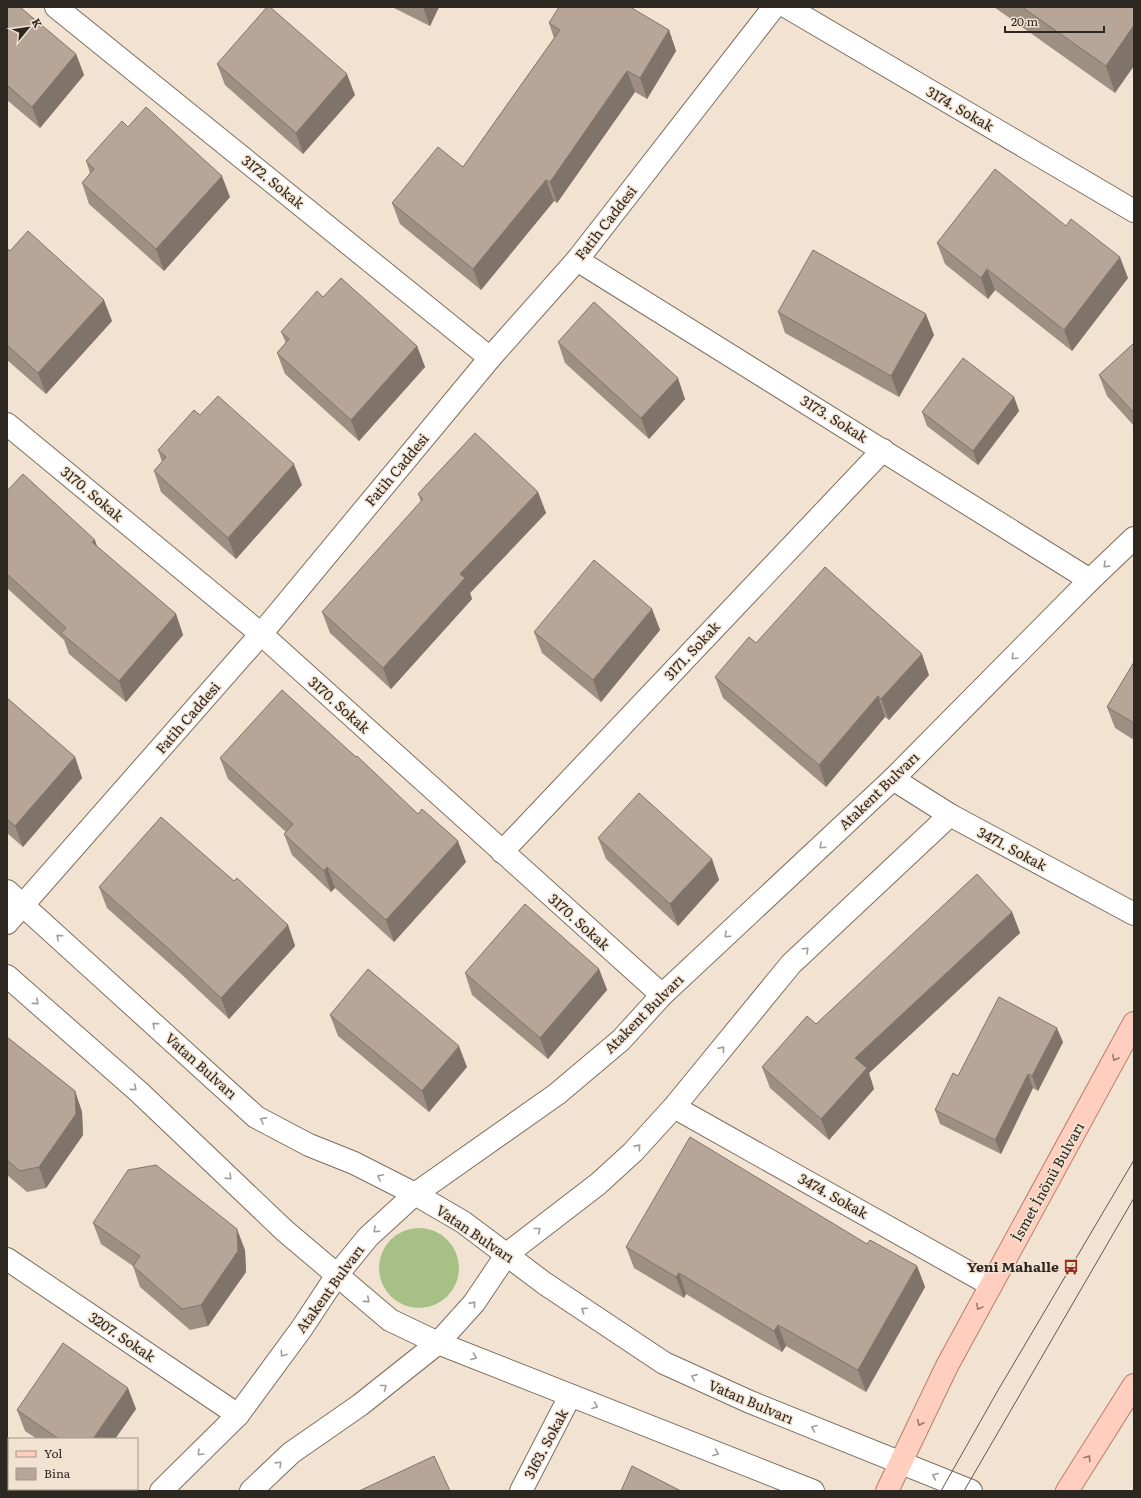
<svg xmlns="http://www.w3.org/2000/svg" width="1141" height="1498" font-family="Literata,serif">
  <rect width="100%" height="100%" fill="#f2e2d1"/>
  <!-- green -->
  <circle fill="#a6c086" cx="419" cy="1268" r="40"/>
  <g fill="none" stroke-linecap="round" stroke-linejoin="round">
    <defs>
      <g id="minor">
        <path d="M56,7l434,351"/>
        <path d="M787,7l347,204"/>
        <path d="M577,260l513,320"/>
        <path d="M7,424l254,210 401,361"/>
        <path d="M893,779l57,36 184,99"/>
        <path d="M502,852l381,-402"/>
        <path d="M674,1107l317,178"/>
        <path d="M7,1259l231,156"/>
        <path d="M521,1491l49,-95"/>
      </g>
      <path id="tertiary" d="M7,923l254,-289 229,-276 87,-98 197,-253"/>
      <g id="secondary">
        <path d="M7,891l249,226 53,28 45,18 61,31 48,28 81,61 120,80 86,39 221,89"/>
        <path d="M7,976l132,116 146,139 52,44 53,45 48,23 375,148"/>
        <path d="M161,1491l77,-76 64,-87 35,-53 31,-38 47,-43 142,-100 64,-54 41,-45 231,-216 197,-199 44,-42"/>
        <path d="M251,1491l40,-38 69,-48 78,-62 36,-40 33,-49 91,-70 35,-32 41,-45 117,-143 159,-149"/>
      </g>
      <g id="primary">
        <path d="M887,1491l60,-125 187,-343"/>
        <path d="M1067,1491l67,-106"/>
      </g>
    </defs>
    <!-- minor casing -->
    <use href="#minor" stroke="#7c6f5f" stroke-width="24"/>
    <!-- tertiary casing -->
    <use href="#tertiary" stroke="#7c6f5f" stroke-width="24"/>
    <!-- secondary casing -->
    <use href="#secondary" stroke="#7c6f5f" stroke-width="24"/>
    <!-- primary casing -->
    <use href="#primary" stroke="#b67f6c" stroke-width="24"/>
    <!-- minor -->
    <use href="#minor" stroke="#fff" stroke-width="22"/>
    <!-- tertiary -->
    <use href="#tertiary" stroke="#fff" stroke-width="22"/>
    <!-- secondary -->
    <use href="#secondary" stroke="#fff" stroke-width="22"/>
    <!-- primary -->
    <use href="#primary" stroke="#ffcebf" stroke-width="22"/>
    <!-- tram -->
    <g stroke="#5f564d" stroke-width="1">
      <path d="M941,1491l56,-99 137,-232"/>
      <path d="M964,1491l170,-293"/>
    </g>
  </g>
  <!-- wall -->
  <g fill="#9d8f82">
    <path d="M7,7l69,47 8,21 -44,53 -33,-28z"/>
    <path d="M392,7h47l-9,19z"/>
    <path d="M994,7h140l-19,86z"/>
    <path d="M549,23l120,7 7,21 -29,48 -12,-7 -78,111 -3,-2 -73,89 -81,-66 -8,-21 71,-36 91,-129z"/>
    <path d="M217,64l138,31 -52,59 -78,-69z"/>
    <path d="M128,127l102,70 -66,74 -75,-67 -7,-21 8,-10 -4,-12z"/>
    <path d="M937,243l191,35 -56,73 -77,-61 -7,9 -43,-35z"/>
    <path d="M7,248l3,3 102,70 -66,73 -39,-34z"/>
    <path d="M323,297l94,49 8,21 -66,74 -74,-67 -8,-21 9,-10 -5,-11z"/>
    <path d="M778,312l156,23 -35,62 -114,-64z"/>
    <path d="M558,342l127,57 -36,40 -84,-76z"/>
    <path d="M1134,343v83l-27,-30 -8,-21z"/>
    <path d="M1014,397l5,14 -41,54 -51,-39 -5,-14z"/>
    <path d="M200,415l102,70 -66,74 -75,-67 -7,-21 8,-9 -4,-12z"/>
    <path d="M7,491l90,56 79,67 7,21 -57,67 -57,-48 -5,-14 -57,-52z"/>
    <path d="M538,492l8,21 -76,80 2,6 -81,90 -61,-56 -8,-21 99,-110 -3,-8z"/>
    <path d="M652,609l8,21 -59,72 -59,-49 -8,-21z"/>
    <path d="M756,643l173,32 -40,45 -4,-3 -59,70 -103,-89 -8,-21z"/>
    <path d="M1134,662v78l-19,-12 -8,-21z"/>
    <path d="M7,698l68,59 7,21 -59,69 -16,-14z"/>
    <path d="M220,758l246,104 -72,80 -59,-54 -4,4 -39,-37 -8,-21 2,-2 -58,-53z"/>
    <path d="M598,838l114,21 7,21 -41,46 -72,-67z"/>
    <path d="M234,881l54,44 7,21 -66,73 -50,-47 -72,-64 -8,-21z"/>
    <path d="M1012,912l8,21 -151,140 5,16 -45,51 -59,-52 -8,-21 54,-43z"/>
    <path d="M599,969l8,21 -59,69 -76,-64 -7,-22z"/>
    <path d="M330,1015l137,52 -38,45 -91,-76z"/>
    <path d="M7,1037l68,54 7,21 1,23 -37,53 -19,4 -20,-17z"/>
    <path d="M1063,1042l-25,49 -5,-3 -32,66 -61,-30 -5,-14 23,-34z"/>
    <path d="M93,1223l152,27 1,22 -38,54 -18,4 -50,-43 -7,-21 -32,-22z"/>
    <path d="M867,1244l50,22 8,21 -59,105 -80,-46 -4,6 -96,-58 -2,4 -50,-30 -8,-21z"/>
    <path d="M136,1409l-21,30h-78l-12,-8 -8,-21z"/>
  </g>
  <!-- shaded-wall -->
  <g fill="#80746a">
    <path d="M423,7h16l-9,19z"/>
    <path d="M1134,25v41l-19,27 -9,-27z"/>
    <path d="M669,30l7,21 -29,48 -7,-21z"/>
    <path d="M76,54l8,21 -44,53 -8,-21z"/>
    <path d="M627,71l8,21 -78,111 -7,-21z"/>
    <path d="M347,74l8,21 -52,59 -7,-21z"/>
    <path d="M222,176l8,21 -66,74 -8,-22z"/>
    <path d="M546,180l8,21 -73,89 -8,-21z"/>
    <path d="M1120,257l8,21 -56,73 -8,-21z"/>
    <path d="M987,269l8,21 -7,9 -7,-21z"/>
    <path d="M104,300l8,21 -66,73 -8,-21z"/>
    <path d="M926,314l8,21 -35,62 -8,-21z"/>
    <path d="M417,346l8,21 -66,74 -8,-21z"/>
    <path d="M678,378l7,21 -36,40 -8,-21z"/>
    <path d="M1014,397l5,14 -41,54 -5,-14z"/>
    <path d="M294,464l8,21 -66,74 -8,-21z"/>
    <path d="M538,492l8,21 -76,80 2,6 -81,90 -8,-21 77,-94z"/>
    <path d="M95,540l7,21 -10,-19z"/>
    <path d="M652,609l8,21 -59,72 -8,-22z"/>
    <path d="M176,614l7,21 -57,67 -7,-21z"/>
    <path d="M922,654l7,21 -40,45 -8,-21z"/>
    <path d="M878,696l7,21 -59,70 -7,-22z"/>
    <path d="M75,757l7,21 -59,69 -8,-21z"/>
    <path d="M458,841l8,21 -72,80 -8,-22z"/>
    <path d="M712,859l7,21 -41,46 -8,-22z"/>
    <path d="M327,867l8,21 -4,4 -7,-21z"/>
    <path d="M1012,912l8,21 -151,140 5,16 -45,51 -8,-21 34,-61z"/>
    <path d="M288,925l7,21 -66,73 -8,-21z"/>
    <path d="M599,969l8,21 -59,69 -8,-21z"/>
    <path d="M1057,1028l6,14 -25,49 -6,-15z"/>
    <path d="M459,1046l8,21 -38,45 -7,-21z"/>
    <path d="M1028,1074l5,14 -32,66 -6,-14z"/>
    <path d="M75,1091l7,21 1,23 -37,53 -7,-21z"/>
    <path d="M237,1229l8,21 1,22 -38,54 -7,-21z"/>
    <path d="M917,1266l8,21 -59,105 -8,-22z"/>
    <path d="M679,1273l7,21 -2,4 -8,-21z"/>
    <path d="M778,1325l8,21 -4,6 -8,-21z"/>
    <path d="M128,1388l8,21 -21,30h-22z"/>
  </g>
  <!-- building -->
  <g fill="#b7a697" stroke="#80746a">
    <path d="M7,7h13l56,47 -44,53 -25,-22z"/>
    <path d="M267,7h3l77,67 -51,59 -79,-69z"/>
    <path d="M559,7h71l39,23 -29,48 -13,-7 -77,111 -4,-2 -73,89 -81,-66 46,-56 25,20 97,-137 -11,-7z"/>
    <path d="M1022,7h112v18l-28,41z"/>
    <path d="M146,107l76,69 -66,73 -74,-66 12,-14 -8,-8 36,-40 6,6z"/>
    <path d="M995,169l71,57 5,-7 49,38 -56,73 -77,-61 -6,9 -44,-35z"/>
    <path d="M28,231l76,69 -66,73 -31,-28v-97l3,3z"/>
    <path d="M813,250l113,64 -35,62 -113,-64z"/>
    <path d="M341,278l76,68 -66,74 -74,-67 12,-14 -8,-7 36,-41 6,6z"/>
    <path d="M594,302l84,76 -37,40 -83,-76z"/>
    <path d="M1134,343v70l-35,-38z"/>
    <path d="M963,358l51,39 -41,54 -51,-39z"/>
    <path d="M218,396l76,68 -66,74 -74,-67 12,-14 -8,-7 36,-40 6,5z"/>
    <path d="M475,433l63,59 -78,82 5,4 -82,90 -61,-56 101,-113 -5,-5z"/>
    <path d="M23,474l72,66 -3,2 84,72 -57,67 -58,-48 5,-5 -59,-54v-83z"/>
    <path d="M594,560l58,49 -59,71 -59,-48z"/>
    <path d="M825,567l97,87 -41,45 -3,-3 -59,69 -104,-88 34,-40 7,6z"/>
    <path d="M1134,662v61l-27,-16z"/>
    <path d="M282,690l74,67 1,-1 61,58 4,-5 36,32 -72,79 -59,-53 -3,4 -40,-37 9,-10 -73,-66z"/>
    <path d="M7,698l68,59 -60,69 -8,-7z"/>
    <path d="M639,793l73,66 -42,45 -72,-66z"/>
    <path d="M161,817l73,64 3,-3 51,47 -67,73 -50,-47 -72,-64z"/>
    <path d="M977,874l35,38 -157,146 12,10 -46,51 -59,-52 45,-51 9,8z"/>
    <path d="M525,904l74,65 -59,69 -75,-65z"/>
    <path d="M368,969l91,77 -37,45 -92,-76z"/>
    <path d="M999,997l58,31 -25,48 -4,-2 -33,66 -60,-30 18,-37 5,3z"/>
    <path d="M7,1037l68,54 1,23 -37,53 -19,4 -13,-11z"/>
    <path d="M690,1137l177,107 3,-4 47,26 -59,104 -80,-45 -4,6 -95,-58 -3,4 -50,-30z"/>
    <path d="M156,1165l81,64 1,22 -37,54 -19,4 -49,-43 7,-10 -47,-33 35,-53z"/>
    <path d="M63,1343l65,45 -35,51h-34l-42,-29z"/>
    <path d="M434,1456l16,35h-91z"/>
    <path d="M632,1466l49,25h-60z"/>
    <path d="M7,1476l2,2v11h13l3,2h-18z"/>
  </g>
  <!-- one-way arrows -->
  <defs><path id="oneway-chevron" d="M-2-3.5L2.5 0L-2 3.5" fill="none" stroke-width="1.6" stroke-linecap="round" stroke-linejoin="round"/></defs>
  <g stroke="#a09e9b">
    <use href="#oneway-chevron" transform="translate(1106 565) rotate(136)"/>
    <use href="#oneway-chevron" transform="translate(1014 657) rotate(135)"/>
    <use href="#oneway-chevron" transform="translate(822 846) rotate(137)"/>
    <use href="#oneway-chevron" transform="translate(727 935) rotate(137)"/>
    <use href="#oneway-chevron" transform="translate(59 937) rotate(-138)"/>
    <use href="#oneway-chevron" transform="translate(806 950) rotate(-43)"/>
    <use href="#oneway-chevron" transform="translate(36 1002) rotate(41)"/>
    <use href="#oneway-chevron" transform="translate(155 1025) rotate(-138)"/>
    <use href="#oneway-chevron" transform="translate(722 1049) rotate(-51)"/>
    <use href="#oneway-chevron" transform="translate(134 1088) rotate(41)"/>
    <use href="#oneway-chevron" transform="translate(263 1120) rotate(-152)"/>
    <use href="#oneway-chevron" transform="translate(638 1147) rotate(-48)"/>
    <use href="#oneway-chevron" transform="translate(229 1177) rotate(44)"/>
    <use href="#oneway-chevron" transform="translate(380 1177) rotate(-153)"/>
    <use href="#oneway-chevron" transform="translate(376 1230) rotate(137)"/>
    <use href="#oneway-chevron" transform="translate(538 1230) rotate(-38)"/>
    <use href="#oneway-chevron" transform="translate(367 1300) rotate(40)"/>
    <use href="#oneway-chevron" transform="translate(473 1304) rotate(-51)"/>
    <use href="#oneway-chevron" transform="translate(584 1310) rotate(-146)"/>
    <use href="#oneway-chevron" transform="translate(283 1354) rotate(126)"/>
    <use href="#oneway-chevron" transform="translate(474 1357) rotate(21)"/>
    <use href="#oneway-chevron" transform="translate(694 1377) rotate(-156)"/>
    <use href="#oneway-chevron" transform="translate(384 1387) rotate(-38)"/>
    <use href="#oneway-chevron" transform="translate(595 1406) rotate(21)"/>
    <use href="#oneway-chevron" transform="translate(814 1428) rotate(-158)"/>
    <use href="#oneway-chevron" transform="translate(200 1453) rotate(135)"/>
    <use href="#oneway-chevron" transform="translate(716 1453) rotate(21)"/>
    <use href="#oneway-chevron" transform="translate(279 1464) rotate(-44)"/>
    <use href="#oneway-chevron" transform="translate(935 1476) rotate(-157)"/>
  </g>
  <g stroke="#967a70">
    <use href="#oneway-chevron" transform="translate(1115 1058) rotate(119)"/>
    <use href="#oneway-chevron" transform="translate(979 1307) rotate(118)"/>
    <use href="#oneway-chevron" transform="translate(920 1423) rotate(116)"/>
    <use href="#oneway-chevron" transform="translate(1088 1458) rotate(-57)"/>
  </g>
  <!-- icons -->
  <defs>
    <symbol id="bus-bare" viewBox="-9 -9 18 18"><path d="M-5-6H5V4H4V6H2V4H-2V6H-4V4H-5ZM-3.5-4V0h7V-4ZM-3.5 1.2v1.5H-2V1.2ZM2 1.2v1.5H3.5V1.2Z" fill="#982e1c" stroke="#f2e2d1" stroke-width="2.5" paint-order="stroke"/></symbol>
  </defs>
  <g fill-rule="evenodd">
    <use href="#bus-bare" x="1060" y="1256" width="22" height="22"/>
  </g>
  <g text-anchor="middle" stroke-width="3" stroke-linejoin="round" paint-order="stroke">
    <!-- street labels -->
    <g font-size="14" fill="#2d2721" stroke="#f2e2d1">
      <text transform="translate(960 109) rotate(30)" y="5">3174. Sokak</text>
      <text transform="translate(273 182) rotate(39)" y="5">3172. Sokak</text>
      <text transform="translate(606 223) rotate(-52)" y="5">Fatih Caddesi</text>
      <text transform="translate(834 419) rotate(32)" y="5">3173. Sokak</text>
      <text transform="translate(397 470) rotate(-50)" y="5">Fatih Caddesi</text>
      <text transform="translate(92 494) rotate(40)" y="5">3170. Sokak</text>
      <text transform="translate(692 651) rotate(-47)" y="5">3171. Sokak</text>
      <text transform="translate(339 705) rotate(42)" y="5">3170. Sokak</text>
      <text transform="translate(188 718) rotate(-49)" y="5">Fatih Caddesi</text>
      <text transform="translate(879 791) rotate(-44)" y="5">Atakent Bulvarı</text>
      <text transform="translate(1012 849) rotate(28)" y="5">3471. Sokak</text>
      <text transform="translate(579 922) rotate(42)" y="5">3170. Sokak</text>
      <text transform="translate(644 1014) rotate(-45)" y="5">Atakent Bulvarı</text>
      <text transform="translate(201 1066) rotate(42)" y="5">Vatan Bulvarı</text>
      <text transform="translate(1048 1182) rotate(-61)" y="5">İsmet İnönü Bulvarı</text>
      <text transform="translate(833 1196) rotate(29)" y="5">3474. Sokak</text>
      <text transform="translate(475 1234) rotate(34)" y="5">Vatan Bulvarı</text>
      <text transform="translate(330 1289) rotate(-54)" y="5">Atakent Bulvarı</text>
      <text transform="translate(122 1337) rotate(34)" y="5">3207. Sokak</text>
      <text transform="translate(751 1402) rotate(23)" y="5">Vatan Bulvarı</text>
      <text transform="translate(546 1444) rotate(-62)" y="5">3163. Sokak</text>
    </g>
    <!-- poi labels -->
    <g font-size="14" font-weight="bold" fill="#2d2721" stroke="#f2e2d1" text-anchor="end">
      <text x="1059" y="1272">Yeni Mahalle</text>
    </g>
  </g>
  <!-- border -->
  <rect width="1141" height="1498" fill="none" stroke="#2d2721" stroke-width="16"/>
  <!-- legend -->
  <rect x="8" y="1438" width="130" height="52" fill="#f2e2d1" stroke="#a3978b"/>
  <rect x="16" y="1451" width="20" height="6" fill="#ffcebf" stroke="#a3978b"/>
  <text x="44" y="1458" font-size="12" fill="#2d2721">Yol</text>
  <rect x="16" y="1468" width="20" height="12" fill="#b7a697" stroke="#a3978b"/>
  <text x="44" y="1478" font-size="12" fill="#2d2721">Bina</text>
  <!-- north arrow -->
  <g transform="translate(28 28) rotate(61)" stroke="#f2e2d1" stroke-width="3" paint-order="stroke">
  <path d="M0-3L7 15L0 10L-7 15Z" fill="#2d2721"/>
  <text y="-6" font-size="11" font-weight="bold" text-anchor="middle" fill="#2d2721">K</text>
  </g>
  <!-- scale -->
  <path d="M1005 26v6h99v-6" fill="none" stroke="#2d2721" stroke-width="2"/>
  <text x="1011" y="26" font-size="12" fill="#2d2721" stroke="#f2e2d1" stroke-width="3" paint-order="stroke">20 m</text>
</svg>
